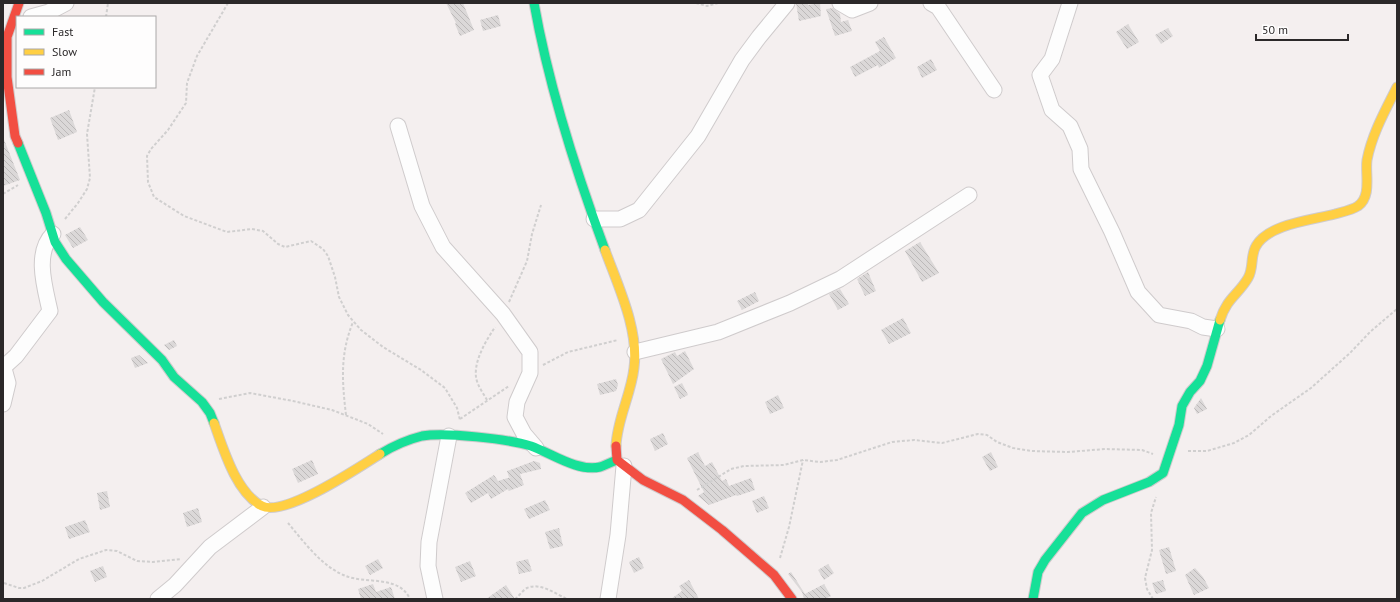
<svg xmlns="http://www.w3.org/2000/svg" width="1400" height="602" font-family="'PT Sans',sans-serif">
  <defs>
    <pattern id="building-back-hatch" width="6" height="6" patternUnits="userSpaceOnUse"><rect width="6" height="6" fill="#dbd8d8"/><path d="M-1 5l2 2M0 0l6 6M5-1l2 2" fill="none" stroke="#bcb9b9"/></pattern>
  </defs>
  <rect width="100%" height="100%" fill="#f4efef"/>
  <!-- building -->
  <g fill="url(#building-back-hatch)">
    <path d="M446,3h17l11,27 -14,6 -5,-12 1,-1z"/>
    <path d="M796,3h12v2l12,-2 1,13 -22,5z"/>
    <path d="M833,8l7,6 1,8 7,-2 4,11 -17,5 -9,-27z"/>
    <path d="M498,15l3,11 -18,5 -3,-11z"/>
    <path d="M1128,24l11,18 -12,7 -11,-17z"/>
    <path d="M1168,28l5,8 -12,8 -6,-9z"/>
    <path d="M884,37l12,21 -17,10 -1,-3 -23,12 -5,-10 30,-16 -5,-9z"/>
    <path d="M931,59l6,11 -15,8 -5,-11z"/>
    <path d="M69,110l8,22 -19,8 -8,-22z"/>
    <path d="M3,137l17,43 -17,6z"/>
    <path d="M80,227l8,13 -15,8 -8,-13z"/>
    <path d="M920,242l19,31 -17,9 -17,-31z"/>
    <path d="M868,272l8,19 -11,5 -8,-17z"/>
    <path d="M840,289l9,15 -11,6 -9,-16z"/>
    <path d="M755,292l4,9 -17,9 -5,-9z"/>
    <path d="M903,318l8,15 -22,11 -8,-14z"/>
    <path d="M174,340l3,6 -8,4 -5,-5z"/>
    <path d="M685,351l9,18 -21,15 -12,-25 14,-7 2,4z"/>
    <path d="M139,355l9,8 -13,5 -4,-10z"/>
    <path d="M616,379l2,6 -2,6 -16,4 -3,-11z"/>
    <path d="M682,383l6,12 -8,4 -6,-12z"/>
    <path d="M778,395l6,13 -14,6 -5,-12z"/>
    <path d="M1201,398l6,11 -10,5 -3,-6z"/>
    <path d="M663,433l5,11 -13,7 -5,-12z"/>
    <path d="M698,452l7,14 7,-4 10,19 4,-2 3,7 22,-8 4,12 -18,6 -1,-1 -27,10 -11,-9 6,-4 -17,-34z"/>
    <path d="M991,452l7,15 -8,4 -8,-14z"/>
    <path d="M312,460l6,14 -20,9 -6,-14z"/>
    <path d="M534,461l6,2 1,6 -21,5 4,11 -15,6 -1,-2 -17,10 -3,-6 -17,10 -6,-10 29,-18 4,6 13,-4h-2l-2,-6z"/>
    <path d="M107,491l3,16 -10,3 -3,-17z"/>
    <path d="M764,496l5,12 -12,5 -5,-12z"/>
    <path d="M545,500l5,10 -21,9 -5,-10z"/>
    <path d="M198,508l4,14 -15,5 -4,-14z"/>
    <path d="M85,520l5,12 -21,7 -4,-12z"/>
    <path d="M559,528l4,18 -13,3 -5,-17z"/>
    <path d="M1169,547l7,24 -10,3 -7,-24z"/>
    <path d="M639,557l5,11 -10,5 -5,-11z"/>
    <path d="M378,559l5,9 -13,7 -5,-9z"/>
    <path d="M528,559l4,12 -13,3 -3,-12z"/>
    <path d="M470,561l6,15 -15,6 -6,-15z"/>
    <path d="M828,564l6,9 -10,7 -6,-10z"/>
    <path d="M103,566l4,11 -12,5 -5,-11z"/>
    <path d="M1195,568l8,9 6,11 -15,7 -9,-20z"/>
    <path d="M791,572l14,22 19,-10 7,12 -6,3h-21l-2,-7 -14,-18z"/>
    <path d="M689,580l10,19h-28l11,-8 -3,-5z"/>
    <path d="M1163,580l3,11 -10,3 -4,-11z"/>
    <path d="M373,584l3,8 15,-5 4,12h-34l-3,-10z"/>
    <path d="M506,585l9,14h-29z"/>
  </g>
  <g fill="none" stroke-linecap="round" stroke-linejoin="round">
    <defs>
      <g id="street">
        <path d="M840,3l12,7 18,-7"/>
        <path d="M931,3l7,4 56,83"/>
        <path d="M1070,3l-18,56 -12,16 12,35 18,16 10,23 1,20 31,63 26,60 21,23 32,6 12,6 14,2"/>
        <path d="M31,17l18,-5 17,-9"/>
        <path d="M398,126l24,80 21,41 60,67 27,38v21l-13,29 -2,15 9,17 12,14"/>
        <path d="M594,219h26l19,-9 59,-74 44,-76 17,-23 28,-34"/>
        <path d="M635,352l83,-20 72,-29 50,-24 129,-84"/>
        <path d="M3,365l5,18 -5,21"/>
        <path d="M5,366l11,-10 34,-45c-5,-23 -16,-58 3,-77"/>
        <path d="M158,599l17,-14 35,-38 53,-40"/>
        <path d="M435,599l-7,-33 1,-24 20,-106"/>
        <path d="M608,599l10,-64 6,-69"/>
      </g>
      <g id="fast">
        <path d="M534,3c15,85 41,166 71,247"/>
        <path d="M18,143l28,70 9,29 11,17 37,43 59,58 12,17 28,25 8,11 4,10"/>
        <path d="M380,454c13,-8 26,-14 42,-18 23,-4 86,3 109,10 20,7 46,26 69,21 6,-2 11,-5 17,-7"/>
        <path d="M1033,599l5,-27 7,-12 37,-47 21,-13 46,-18 14,-9 16,-48 3,-19 8,-14 10,-11 7,-15 13,-46"/>
      </g>
      <g id="slow">
        <path d="M605,250c13,36 34,79 29,118 -3,27 -17,51 -18,78"/>
        <path d="M1220,320c7,-22 18,-25 28,-42 6,-10 2,-22 8,-32 12,-22 56,-26 79,-32 7,-2 17,-4 23,-8 14,-10 7,-32 9,-46 5,-26 18,-49 30,-73"/>
        <path d="M214,423c9,25 22,70 48,83 23,11 96,-38 118,-52"/>
      </g>
      <g id="jam">
        <path d="M18,143l-3,-7 -8,-59v-40l12,-34"/>
        <path d="M616,446l1,14 26,20 40,20 39,30 52,45 18,24"/>
      </g>
    </defs>
    <!-- street casing -->
    <use href="#street" stroke="#cfcbcc" stroke-width="17"/>
    <!-- fast casing -->
    <use href="#fast" stroke="#cfcbcc" stroke-width="11"/>
    <!-- slow casing -->
    <use href="#slow" stroke="#cfcbcc" stroke-width="11"/>
    <!-- jam casing -->
    <use href="#jam" stroke="#cfcbcc" stroke-width="11"/>
    <!-- path -->
    <g stroke="#d0cfcf" stroke-width="2" stroke-dasharray="3 2" stroke-linecap="butt">
      <path d="M228,3l-31,53 -10,27 -1,20 -18,27 -17,19 -4,7 1,26 6,15 30,19 43,16 25,-3 11,2 15,13 7,3 26,-6 12,8 5,7 7,21 4,20 9,18 13,15 22,17 38,23 24,18 12,20 3,12"/>
      <path d="M696,3l11,3 11,-3"/>
      <path d="M106,17l2,-14"/>
      <path d="M3,194l15,-9"/>
      <path d="M65,219l13,-16 9,-14 3,-11 -3,-44 8,-47"/>
      <path d="M509,302l18,-41 5,-27 9,-29"/>
      <path d="M543,365l25,-13 50,-12"/>
      <path d="M219,399l31,-6 43,8 39,9 36,14 15,10"/>
      <path d="M487,400c-4,-7 -10,-15 -11,-23 -2,-17 10,-36 19,-50"/>
      <path d="M346,415c-4,-34 -6,-61 7,-93"/>
      <path d="M460,419l49,-33"/>
      <path d="M1188,451h19l27,-8 15,-8 22,-19 40,-28 39,-35 20,-21 27,-23"/>
      <path d="M697,490l34,-21 13,-3 40,-1 19,-5 17,2 17,-2 55,-18 22,-2 28,3 36,-9 9,1 10,7 16,6 18,3 37,1 37,-3 37,1 11,4"/>
      <path d="M288,523c16,19 34,44 58,53 20,8 53,-1 64,23"/>
      <path d="M780,558l9,-31 14,-67"/>
      <path d="M4,583l15,5h5l18,-7 37,-22 27,-9 11,1 20,10 16,1 28,-3"/>
      <path d="M515,599c4,-3 8,-9 12,-11 13,-6 29,6 40,11"/>
      <path d="M1153,599l-6,-10 -2,-11 7,-28 -1,-37 5,-16"/>
    </g>
    <!-- street -->
    <use href="#street" stroke="#fdfdfd" stroke-width="15"/>
    <!-- fast -->
    <use href="#fast" stroke="#16e098" stroke-width="9"/>
    <!-- slow -->
    <use href="#slow" stroke="#ffcf43" stroke-width="9"/>
    <!-- jam -->
    <use href="#jam" stroke="#f24e42" stroke-width="9"/>
  </g>
  <!-- border -->
  <rect width="1400" height="602" fill="none" stroke="#2b2829" stroke-width="8"/>
  <!-- legend -->
  <rect x="16" y="16" width="140" height="72" fill="#fefdfd" stroke="#aaa8a8"/>
  <rect x="24" y="29" width="20" height="6" fill="#16e098" stroke="#aaa8a8"/>
  <text x="52" y="36" font-size="12" fill="#2b2829">Fast</text>
  <rect x="24" y="49" width="20" height="6" fill="#ffcf43" stroke="#aaa8a8"/>
  <text x="52" y="56" font-size="12" fill="#2b2829">Slow</text>
  <rect x="24" y="69" width="20" height="6" fill="#f24e42" stroke="#aaa8a8"/>
  <text x="52" y="76" font-size="12" fill="#2b2829">Jam</text>
  <!-- scale -->
  <path d="M1256 34v6h92v-6" fill="none" stroke="#2b2829" stroke-width="2"/>
  <text x="1262" y="34" font-size="12" fill="#2b2829" stroke="#fefdfd" stroke-width="3" paint-order="stroke">50 m</text>
</svg>
